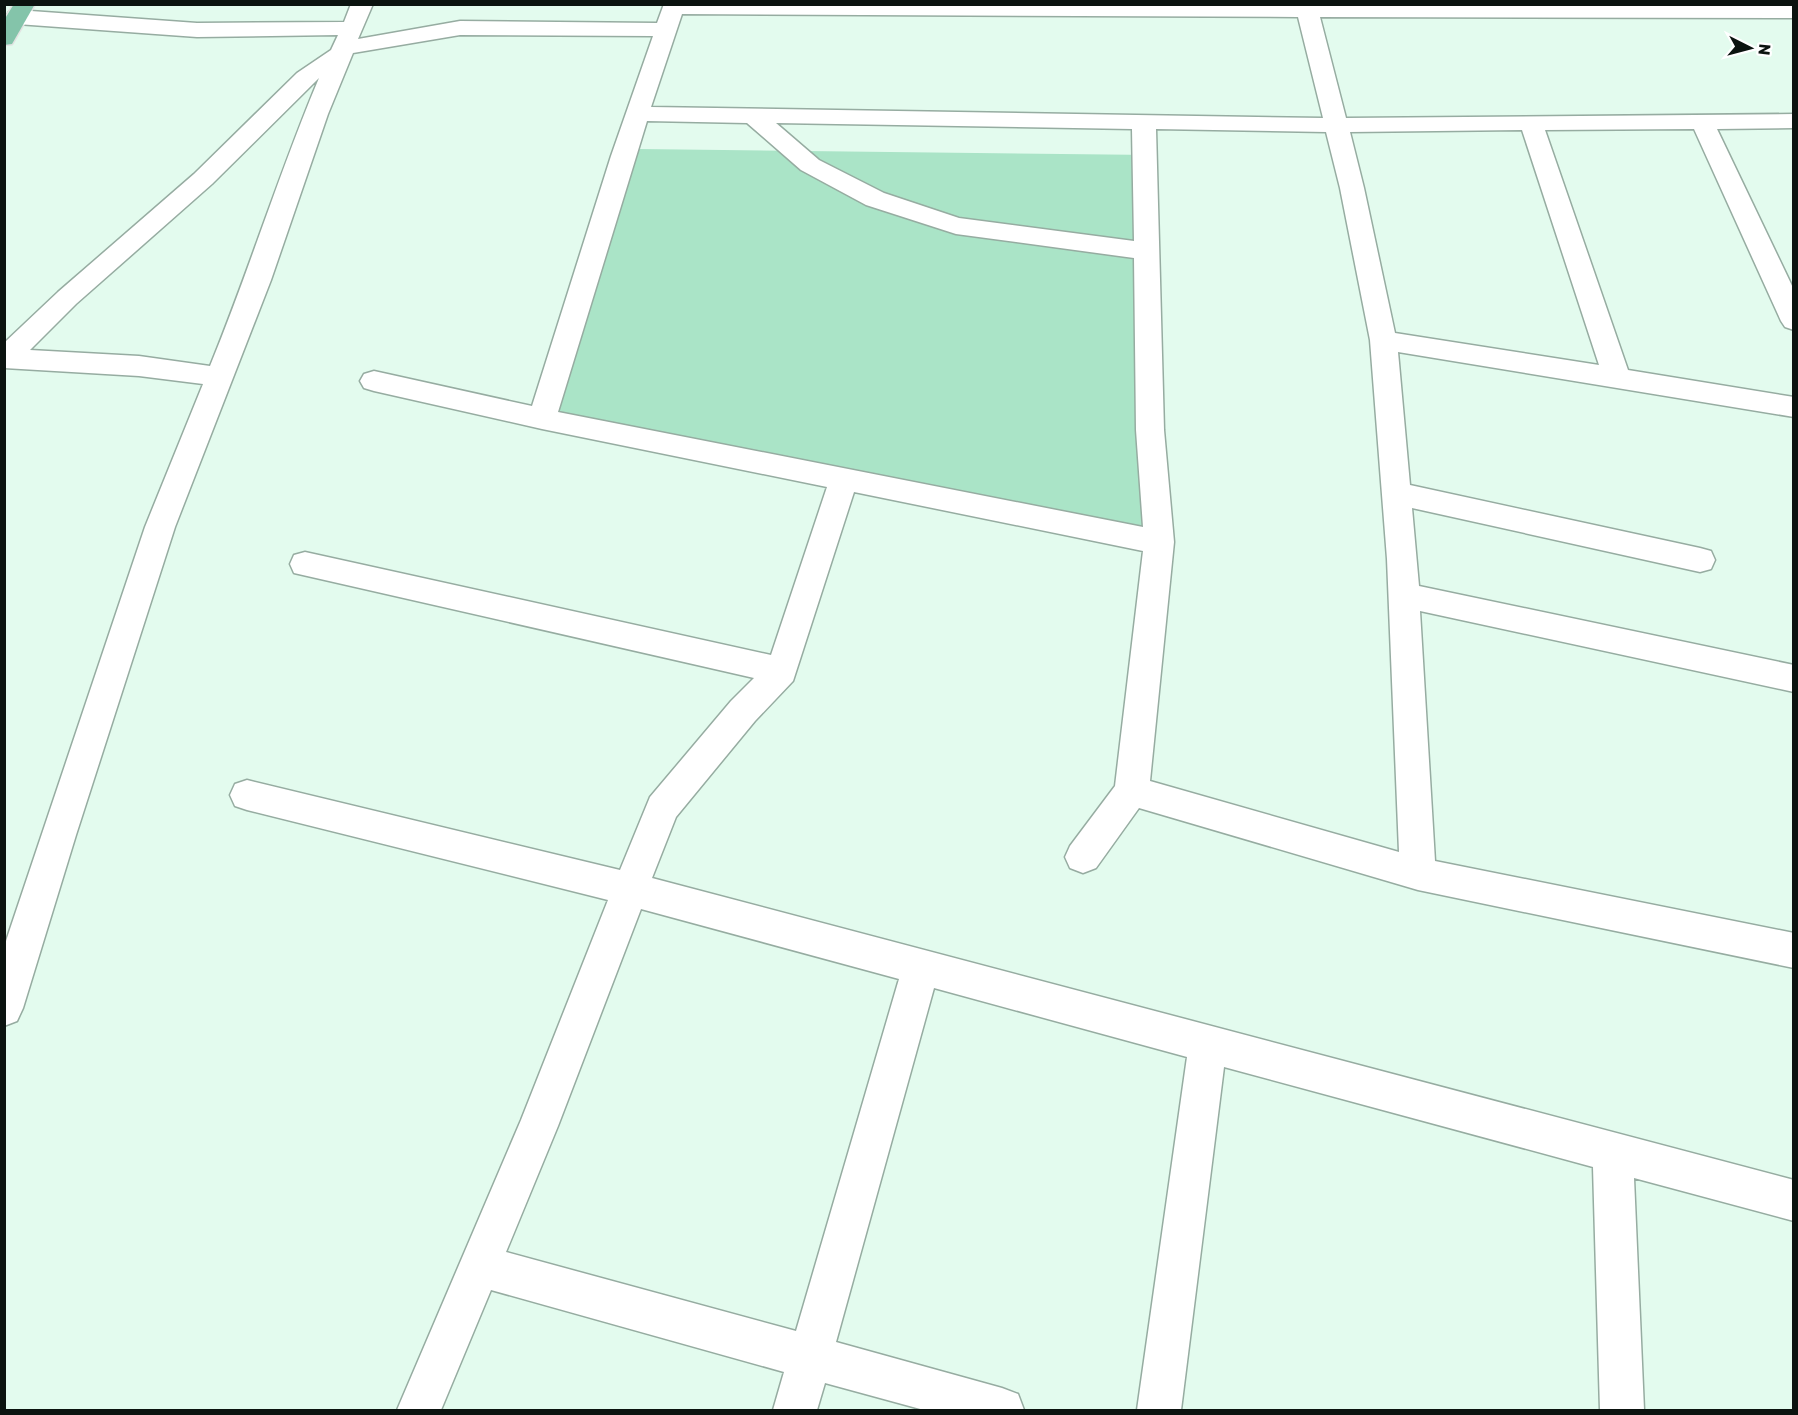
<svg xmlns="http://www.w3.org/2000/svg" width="1798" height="1415" font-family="Rubik,sans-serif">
  <rect width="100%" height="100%" fill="#e3fbee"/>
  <!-- green -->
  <path fill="#aae4c7" d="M639,149l514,6 6,387 -617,-123z"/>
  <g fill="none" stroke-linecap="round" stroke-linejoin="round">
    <defs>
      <path id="street" d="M351,4h22l-15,35 102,-18 197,2 7,-19 1130,2v12l-474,-1 26,101 448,-4v14l-77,1 77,161v40l-9,-3 -4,-6 -87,-192 -149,1 83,240 166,27v20l-396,-65 12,133 290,63 11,3 4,9 -4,9 -11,3 -288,-64 7,78 375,79v27l-374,-81 15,250 359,72v35l-376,-78 -279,-82 -43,60 -13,5 -13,-5 -5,-11 5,-11 45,-60 28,-235 -289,-59 -61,189 -38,40 -79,96 -24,61 1142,302v41l-160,-43 10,232h-44l-7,-243 -369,-100 -43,343h-44l50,-353 -253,-69 -98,354 166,46 16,6 6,16h-100l-99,-27 -8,27h-44l11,-38 -293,-82 -50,120h-44l124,-290 87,-220 -361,-90 -12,-4 -5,-11 5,-11 12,-4 373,90 30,-73 81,-96 23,-23 -460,-105 -4,-9 4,-9 11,-3 466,103 56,-168 -285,-58 -168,-38 -10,-3 -4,-7 4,-7 10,-3 158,35 79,-250 42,-120 -193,-1 -107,18 -25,61 -57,166 -96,247 -99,308 -53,173 -6,13 -13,5v-79l141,-420 58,-143 -64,-8 -135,-8v-25l54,-51 136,-118 103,-101 34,-23 7,-15 -141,2 -180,-13 -8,-2 -3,-5 3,-5 8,-2 180,13 147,-1zM682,14l616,3 25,101 -672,-11zM319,78c-40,95 -70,193 -109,288l-71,-10 -109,-6 46,-46 136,-120zM647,121l100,2 54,47 65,35 90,29 178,24 2,172 7,97 -585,-115zM776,123l356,6 2,112 -175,-23 -75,-25 -65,-33zM1156,129l170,3 14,56 30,152 17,219 12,293 -249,-71 24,-239 -10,-112zM1522,130l77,235 -204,-32 -31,-145 -14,-56zM641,909l258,70 -103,352 -290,-79 52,-126z"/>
      <path id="primary" d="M14,4h21l-23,40 -8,1v-25z"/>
    </defs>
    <!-- street casing -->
    <use href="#street" stroke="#96aca1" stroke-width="3"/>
    <!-- primary casing -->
    <use href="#primary" stroke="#e2e3e2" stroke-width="3"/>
    <!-- street -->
    <use href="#street" fill="#fff" fill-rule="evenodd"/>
    <!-- primary -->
    <use href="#primary" fill="#84c4aa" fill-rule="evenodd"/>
  </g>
  <!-- border -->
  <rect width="1798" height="1415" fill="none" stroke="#0b130f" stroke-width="12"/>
  <!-- north arrow -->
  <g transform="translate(1750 48) rotate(96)" stroke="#ffffff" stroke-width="4.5" paint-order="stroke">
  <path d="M0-4.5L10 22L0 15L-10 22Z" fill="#0b130f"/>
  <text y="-9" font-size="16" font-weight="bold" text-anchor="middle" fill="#0b130f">N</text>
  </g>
</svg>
